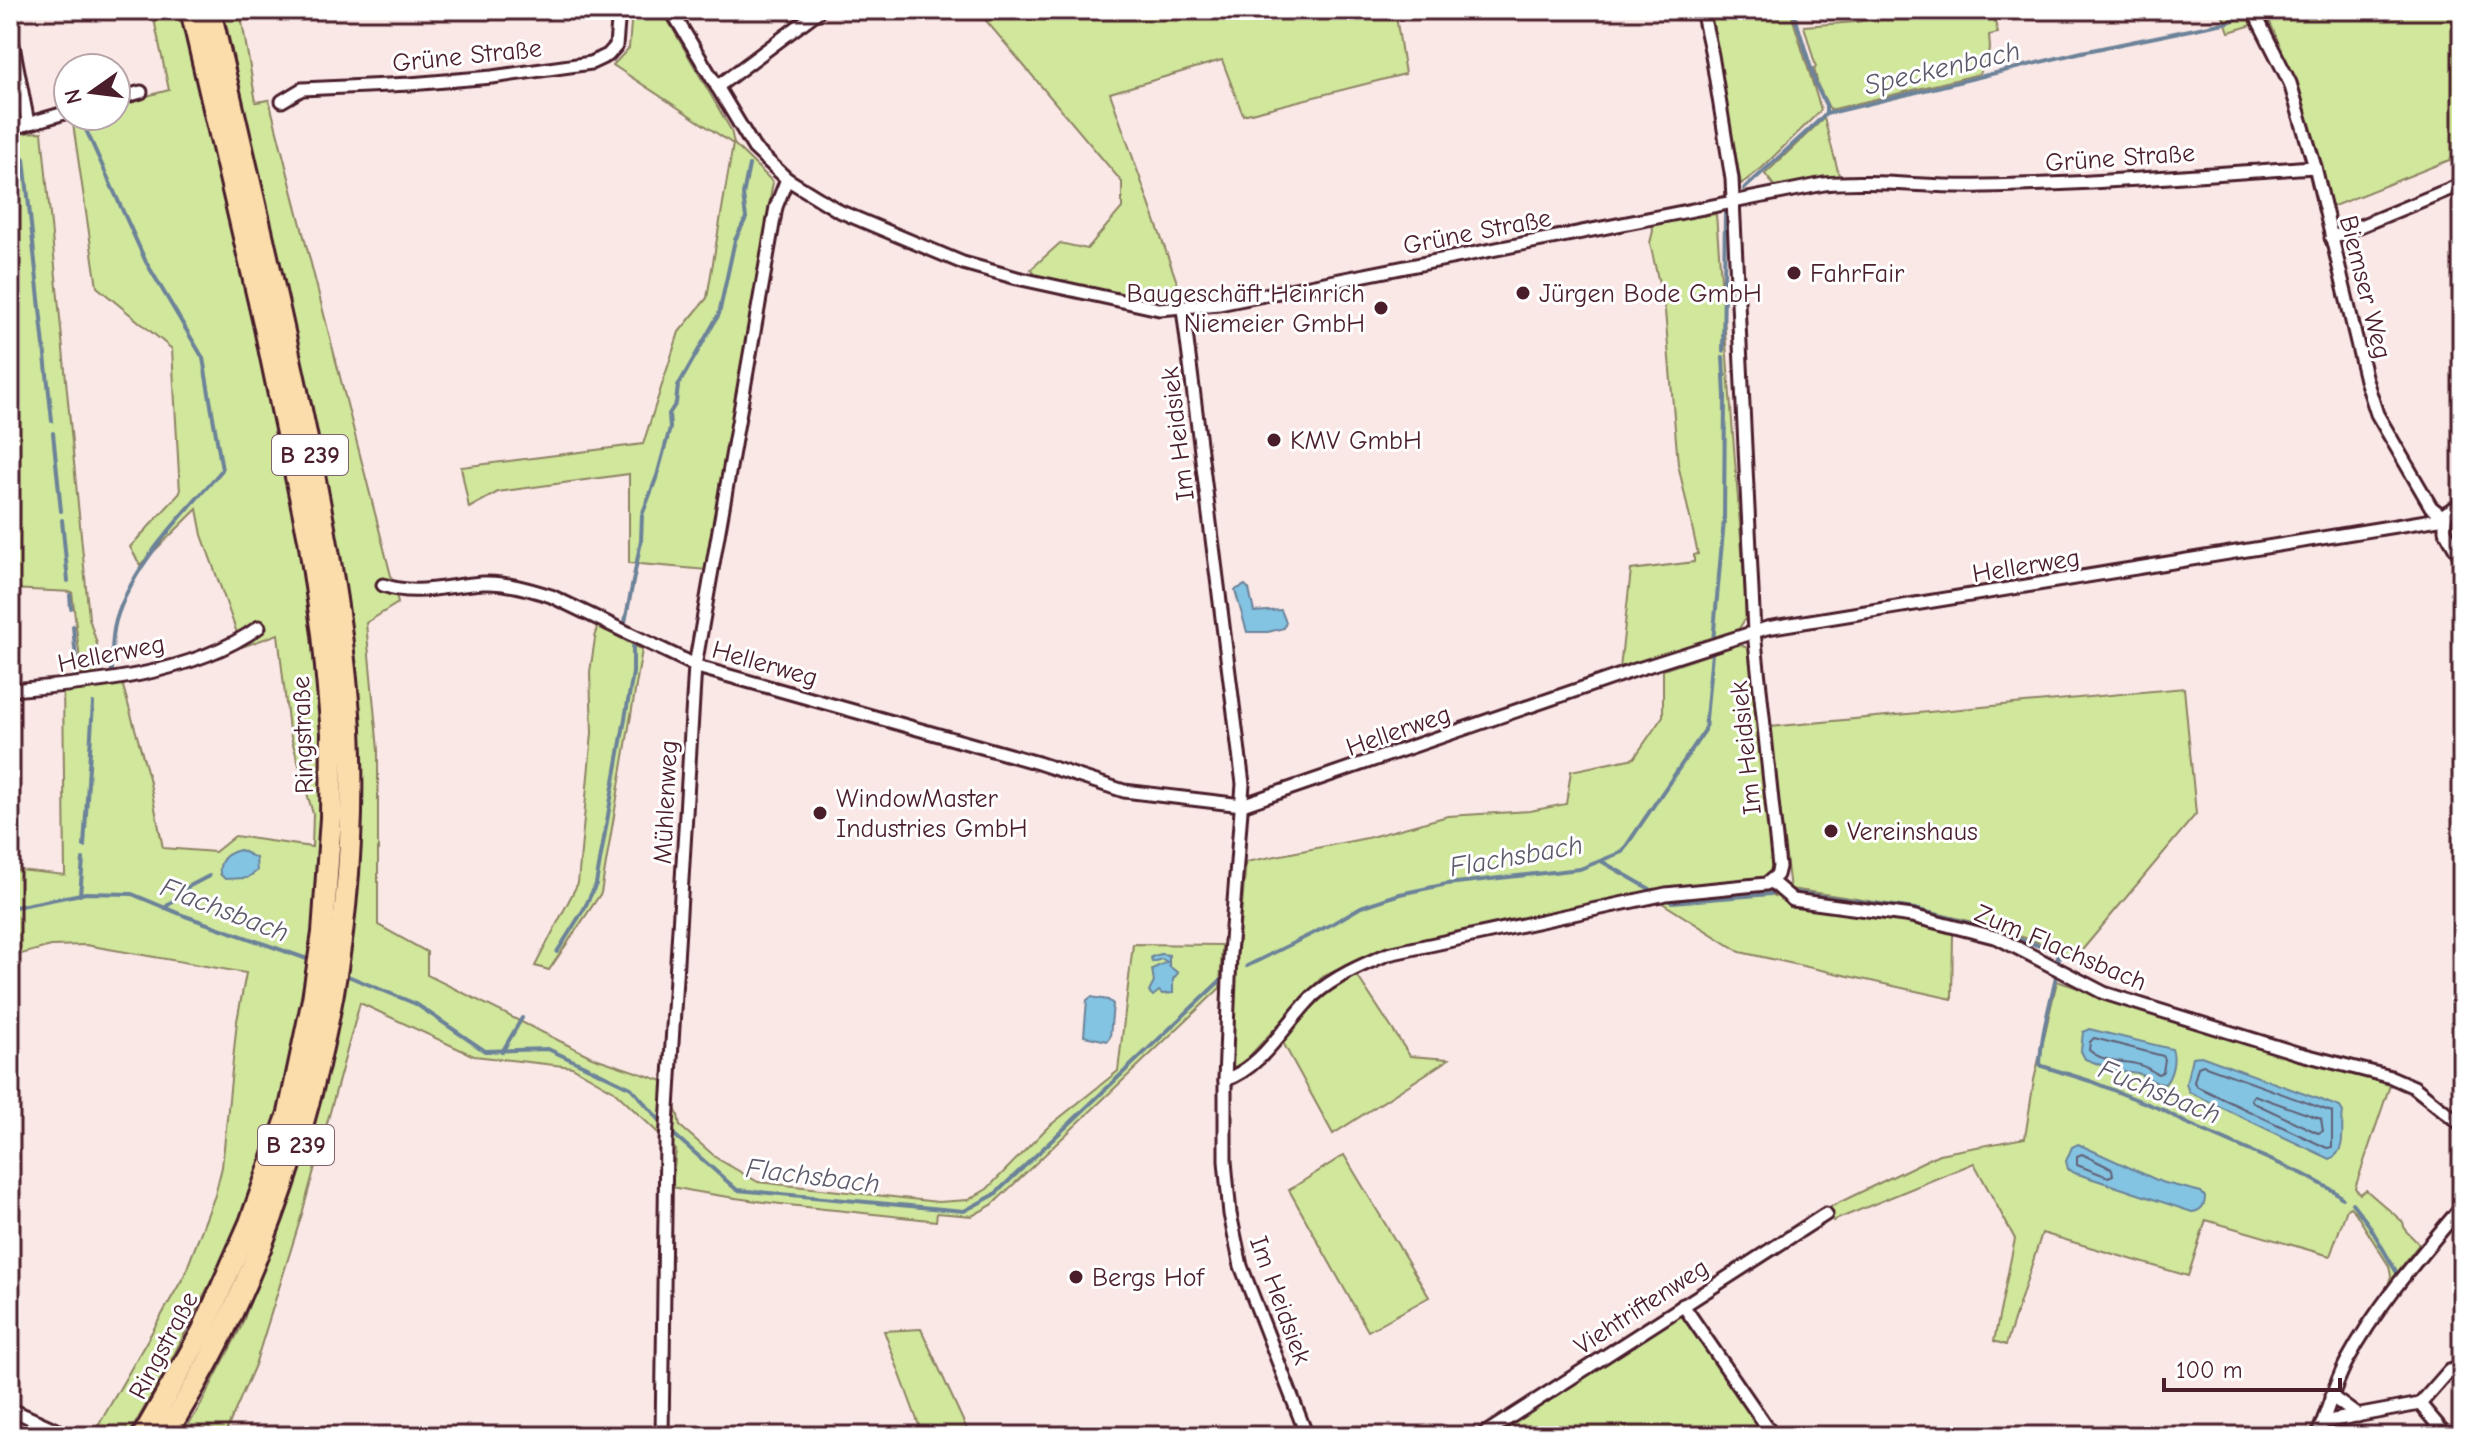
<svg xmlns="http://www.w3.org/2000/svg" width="2472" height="1446" font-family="'Comic Neue',sans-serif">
  <rect width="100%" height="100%" fill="#fae8e6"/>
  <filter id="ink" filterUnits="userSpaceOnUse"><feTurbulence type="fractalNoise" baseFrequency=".0125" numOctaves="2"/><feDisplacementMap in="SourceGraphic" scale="16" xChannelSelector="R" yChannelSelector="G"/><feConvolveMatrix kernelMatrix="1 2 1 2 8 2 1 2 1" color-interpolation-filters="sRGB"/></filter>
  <g filter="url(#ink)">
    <!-- green -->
    <g fill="#d0e79c" stroke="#8d8364" stroke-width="2">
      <path d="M152,10h32l111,501 16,102 12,133v66l-9,104 -12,88 -17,89 -45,130 -71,142 -41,71h-33l-2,-1 91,-159 31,-81 7,-28 15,-146 9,-48 -160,-28 -35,1 -41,11v-88l55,6 -2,-194 19,-3 -10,-86 -62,-3v-454c11,-3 21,-2 32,-3l47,486 8,26 -1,33 23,-5 30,106 14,70 52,4 20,-16 77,11 1,-33 -24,-84 -11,-96 -36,13 -40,-112 -5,-26 -57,56 -10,-18 50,-54 -8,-144 -75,-62 -24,-163 13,-4 2,-4h28v-12l53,-14z"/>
      <path d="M223,10h17l16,92 13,-2 129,503 -32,20 12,127v175l49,27v23l165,82 71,24 15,34 2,11 38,33 40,23 180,20 30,-2 19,-11 61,-62 70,-56 15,-127 89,1 -2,43 -228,217 -20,11 -35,-3 -1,8c-88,-11 -177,-16 -264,-34l4,-37 -62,-59 -42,-24 -98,-11 -114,-53 -58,211 -47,151 -31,71h-43l17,-26 43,-83 60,-167 21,-72 18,-74 14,-92 7,-123 -7,-139 -10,-82 -16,-89z"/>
      <path d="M632,10h30l69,120 3,14 39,38 -66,388 -78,-7v-89l-131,18 -29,16 -8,-41 182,-23 36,-112 28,-34 26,-154 -120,-79 16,-17z"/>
      <path d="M977,10h311l-2,5 20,3 44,-8h59l-13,6 9,58 -162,41 -21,-55 -112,33 75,212h-26l-121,-27 -7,-9 29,-26 27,6 35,-41v-26z"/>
      <path d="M1709,10h81l31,100 -59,58 -21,16z"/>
      <path d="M1943,10h49l6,23 -9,2 1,13 -10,26 -150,36 -12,-24 -4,-18 2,-1 -12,-41 52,-4 64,-11 2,4z"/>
      <path d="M2221,10h241v145l-133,53 -34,-126 -26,-62 -40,12z"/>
      <path d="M1824,118l15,57 -63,13 -11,-14z"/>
      <path d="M1716,214l31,402 -9,14 -118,39 11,-99 63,-8v-7l4,-1 -20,-90 -13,-153 -15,-68 3,-12 -1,-8z"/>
      <path d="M597,625l45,25 -41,243 -52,77 -14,-4 43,-83 14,-150 -2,-61z"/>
      <path d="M1739,644l10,5 25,221 -19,13 -89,6 -281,59 -63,29 -77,84 -14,8 2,-67 13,-140 121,-24 81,-22 82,-5 36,-7 5,-33 63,-13 29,-42v-46z"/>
      <path d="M2184,688l12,126 -123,147c-20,-16 -42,-21 -67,-29 -71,-23 -143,-32 -216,-43l-20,-162z"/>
      <path d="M1765,891l27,13 97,14 64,16 -1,65 -212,-47 -81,-51z"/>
      <path d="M1356,974l54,82 39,3 -116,75 -52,-95 53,-53z"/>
      <path d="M2057,981l136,46 197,58 -35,103 5,6 6,-4 37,32 2,8 14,14 -31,41 3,-9 -2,-10 -34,-54 -5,-5 -3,2 -17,47 -124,-36 -18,56 -146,-43 -36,112 -12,-4 21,-102 -41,-76 -141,58 -7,-12 113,-55 86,-16 9,-58z"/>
      <path d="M1344,1155l85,142 -61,34 -79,-141z"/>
      <path d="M1680,1312l12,9 74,110 -9,5h-270z"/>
      <path d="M921,1329l49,107h-47l-39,-105z"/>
    </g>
    <!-- water -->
    <g fill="#83c4e3" stroke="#6c8299" stroke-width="2">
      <path d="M1245,585l4,4 5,23 27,-2 5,12 -2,6 -16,4h-21l-12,-42z"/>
      <path d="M240,850l16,8 1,13 -10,7 -22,1 -5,-5c-2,-14 7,-21 20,-24z"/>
      <path d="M1161,954l8,1v11l9,7 -5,6v14l-11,1 -3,-3 -6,5 -4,-4 5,-10 -2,-13 15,-7 -5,-3 -10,3 -1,-5z"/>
      <path d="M1091,997l17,3 5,4 -3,33 -3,4 -23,-5 3,-36z"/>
      <path d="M2089,1029l83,20c4,10 0,27 -7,35l-8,-1 -19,-10 -24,-3 -29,-11 -4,-8 2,-19z"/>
      <path d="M2201,1056l139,51 3,5c-3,16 5,39 -13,47l-141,-67 -3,-8 6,-27z"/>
      <path d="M2078,1144l83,38 40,10 4,5c0,9 -4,14 -13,15l-120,-40 -4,-3 -2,-8 6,-14z"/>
    </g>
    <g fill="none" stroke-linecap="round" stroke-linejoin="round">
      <!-- shore -->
      <g stroke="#616175" stroke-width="2">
        <path d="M2094,1038l69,18 2,3 -2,13 -5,2c-6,-3 -12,-7 -18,-9 -18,-5 -37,-2 -51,-15l1,-8z"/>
        <path d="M2203,1065l129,47v35l-5,1 -131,-62 -2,-4 4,-15z"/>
        <path d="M2254,1095l67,24 2,12 -5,2 -64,-30 -3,-4z"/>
        <path d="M2082,1154l30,15 1,6 -5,2 -31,-12v-9z"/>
      </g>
      <!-- stream -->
      <g stroke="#6c8299" stroke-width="4">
        <path d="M1826,114l256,-62 147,-30 23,-10"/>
        <path d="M82,121l64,141 57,96 19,112c-37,43 -85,89 -104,144 -7,19 -6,41 -6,61"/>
        <path d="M24,159l28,262"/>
        <path d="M1744,189l82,-75v-9l-10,-20 -23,-75"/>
        <path d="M1723,351l2,-137"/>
        <path d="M53,433l8,78"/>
        <path d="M62,520l6,61"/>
        <path d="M70,595l1,13"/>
        <path d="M625,622l16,-81 1,-26 15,-39 13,-48 -1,-14 7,-11 2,-17 41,-72 16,-74 11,-22 -3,-23 6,-30"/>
        <path d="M70,680h4l3,-10 -4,-44"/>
        <path d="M84,846l9,-143"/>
        <path d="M1601,861l49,28"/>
        <path d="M1791,892l124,17 61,16 79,26 4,9"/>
        <path d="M80,895l3,-36"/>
        <path d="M1667,900l5,2 99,-8"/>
        <path d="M10,908l76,-15 46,1 53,22 128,45"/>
        <path d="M165,908l21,-20 23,-12"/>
        <path d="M557,952l27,-43 12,-25 37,-211v-26"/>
        <path d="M1247,966l85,-42 29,-17 39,-13 47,-10 133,-15 42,-17 83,-122 19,-210 1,-124 -2,-39"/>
        <path d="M343,974l73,30 69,47 63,-2 43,20 40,19 33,37"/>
        <path d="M2056,976c-6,30 -15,58 -16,88l2,2 48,15 73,29 23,13 117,51 31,17 8,7"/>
        <path d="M502,1052l20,-34"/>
        <path d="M670,1131l67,59 227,21 30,-16 228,-216"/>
        <path d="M2352,1203l17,22 28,48"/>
      </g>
      <defs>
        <g id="street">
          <path d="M671,10l83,138 33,31 52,32 124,52 54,15 142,31 60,-5 605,-120c53,-5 106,4 159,2 111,-2 221,-12 332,-19"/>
          <path d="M2253,10l37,73 25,84 51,213 11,34 54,93 14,11"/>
          <path d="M10,30l18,93"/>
          <path d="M717,87l103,-77"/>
          <path d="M116,99l25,-7"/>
          <path d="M282,101l20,-12 108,-5 82,-7 99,-14 17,-8 8,-9 3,-36"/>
          <path d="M10,129l58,-17"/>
          <path d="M2331,238l131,-54"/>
          <path d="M1183,309l60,475 -13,170 -5,126v81l5,53 11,52 66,170"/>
          <path d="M2445,518v12l17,30"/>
          <path d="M2445,518l2,-6 15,-8"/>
          <path d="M383,585c33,12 65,0 100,-2 22,-1 46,6 68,13l150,72 337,95 86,28 118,14 393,-135 132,-42 678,-110"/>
          <path d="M10,690c80,-6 183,-15 249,-63"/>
          <path d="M1772,882l21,18 119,16 86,22 106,55 193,60 94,24 23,10 48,38"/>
          <path d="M1225,1080c38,-13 60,-56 88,-84 21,-19 49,-31 75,-42l278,-60 100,-10 11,-9 2,-8 -25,-235 -22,-453 -20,-124 -10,-45"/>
          <path d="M1683,1305l90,131"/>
          <path d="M2331,1396l27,20"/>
          <path d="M2420,1404l27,32"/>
          <path d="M10,1409l60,27"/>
          <path d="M2323,1422l97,-18 29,-33 13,-4"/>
          <path d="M662,1436l4,-294 29,-476 81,-459 11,-28"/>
          <path d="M1481,1436l345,-222"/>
          <path d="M2317,1436c11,-25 17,-51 30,-75 31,-57 74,-106 115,-155"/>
        </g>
        <g id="highway">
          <path d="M143,1436l59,-104 48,-109 39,-110 24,-114 10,-66 8,-115 1,-85 -9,-99 -14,-95 -45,-216 -73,-313"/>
          <path d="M165,1436c21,-36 44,-72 61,-110 88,-185 134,-392 124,-597 -6,-101 -25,-200 -45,-300 -29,-140 -63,-279 -95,-419"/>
        </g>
      </defs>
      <!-- street casing -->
      <use href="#street" stroke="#4a1f2b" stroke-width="17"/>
      <!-- highway casing -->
      <use href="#highway" stroke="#4a1f2b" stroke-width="26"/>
      <!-- street -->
      <use href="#street" stroke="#fff" stroke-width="11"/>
      <!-- highway -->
      <use href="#highway" stroke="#faddab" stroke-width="20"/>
    </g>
  </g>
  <!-- markers -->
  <g fill="#4a1f2b" stroke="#fff" stroke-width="3">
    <circle cx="1794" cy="273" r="8"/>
    <circle cx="1523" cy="293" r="8"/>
    <circle cx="1381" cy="308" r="8"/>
    <circle cx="1274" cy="440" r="8"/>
    <circle cx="820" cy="813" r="8"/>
    <circle cx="1831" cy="831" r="8"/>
    <circle cx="1076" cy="1277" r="8"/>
  </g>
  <g text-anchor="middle" stroke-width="6" stroke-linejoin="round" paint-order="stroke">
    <!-- shield labels -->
    <g fill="#fff" stroke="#80626b" stroke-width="2">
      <rect x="272" y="435" width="76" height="40" rx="6"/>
      <rect x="258" y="1125" width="76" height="40" rx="6"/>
    </g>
    <g font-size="24" font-weight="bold" fill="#4a1f2b">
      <text x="310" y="463">B 239</text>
      <text x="296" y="1153">B 239</text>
    </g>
    <!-- street labels -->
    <g font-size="26" fill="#4a1f2b" stroke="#fff">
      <text transform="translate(467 55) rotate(-6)" y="9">Grüne Straße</text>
      <text transform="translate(2120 157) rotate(-4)" y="9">Grüne Straße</text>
      <text transform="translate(1477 231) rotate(-11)" y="9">Grüne Straße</text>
      <text transform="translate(2366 287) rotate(76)" y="9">Biemser Weg</text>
      <text transform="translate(1177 434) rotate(-97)" y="9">Im Heidsiek</text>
      <text transform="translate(2026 565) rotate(-9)" y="9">Hellerweg</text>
      <text transform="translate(111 653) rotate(-11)" y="9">Hellerweg</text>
      <text transform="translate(765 663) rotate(16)" y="9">Hellerweg</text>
      <text transform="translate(1398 730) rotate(-19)" y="9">Hellerweg</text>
      <text transform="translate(302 735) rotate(-92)" y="9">Ringstraße</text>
      <text transform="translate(1745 748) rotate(-96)" y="9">Im Heidsiek</text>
      <text transform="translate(665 802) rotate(-87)" y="9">Mühlenweg</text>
      <text transform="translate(2061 947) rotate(23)" y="9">Zum Flachsbach</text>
      <text transform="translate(1281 1300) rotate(70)" y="9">Im Heidsiek</text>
      <text transform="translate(1641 1306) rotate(-33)" y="9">Viehtriftenweg</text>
      <text transform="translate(163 1345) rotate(-62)" y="9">Ringstraße</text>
    </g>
    <!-- poi labels -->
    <g font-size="26" fill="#4a1f2b" stroke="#fff" text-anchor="start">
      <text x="1810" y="282">FahrFair</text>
      <text x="1365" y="302" text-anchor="end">Baugeschäft Heinrich<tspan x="1365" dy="30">Niemeier GmbH</tspan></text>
      <text x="1539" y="302">Jürgen Bode GmbH</text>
      <text x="1290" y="449">KMV GmbH</text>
      <text x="836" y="807">WindowMaster<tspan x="836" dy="30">Industries GmbH</tspan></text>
      <text x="1847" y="840">Vereinshaus</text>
      <text x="1092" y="1286">Bergs Hof</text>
    </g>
    <!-- water labels -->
    <g font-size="28" font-style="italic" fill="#5e596b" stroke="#fff">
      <text transform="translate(1942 67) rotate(-13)" y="10">Speckenbach</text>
      <text transform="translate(1516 855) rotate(-10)" y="10">Flachsbach</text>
      <text transform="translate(225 909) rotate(21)" y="10">Flachsbach</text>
      <text transform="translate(2160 1091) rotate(22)" y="10">Fuchsbach</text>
      <text transform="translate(813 1175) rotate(7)" y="10">Flachsbach</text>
    </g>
  </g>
  <!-- margin -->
  <rect width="2472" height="1446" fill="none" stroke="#fff" stroke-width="40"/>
  <rect x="20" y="20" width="2432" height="1406" fill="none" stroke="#4a1f2b" stroke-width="3" filter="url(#ink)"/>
  <!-- north arrow -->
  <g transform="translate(92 92) rotate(256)"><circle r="38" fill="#ffffff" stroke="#b7a5aa" stroke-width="2"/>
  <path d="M0-6L14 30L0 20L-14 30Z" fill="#4a1f2b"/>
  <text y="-12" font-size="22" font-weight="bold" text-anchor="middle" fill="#4a1f2b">N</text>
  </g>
  <!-- scale -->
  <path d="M2164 1378v12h176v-12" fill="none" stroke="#4a1f2b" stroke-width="4"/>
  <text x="2176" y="1378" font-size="24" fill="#4a1f2b" stroke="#ffffff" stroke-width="6" paint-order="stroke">100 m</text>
</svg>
